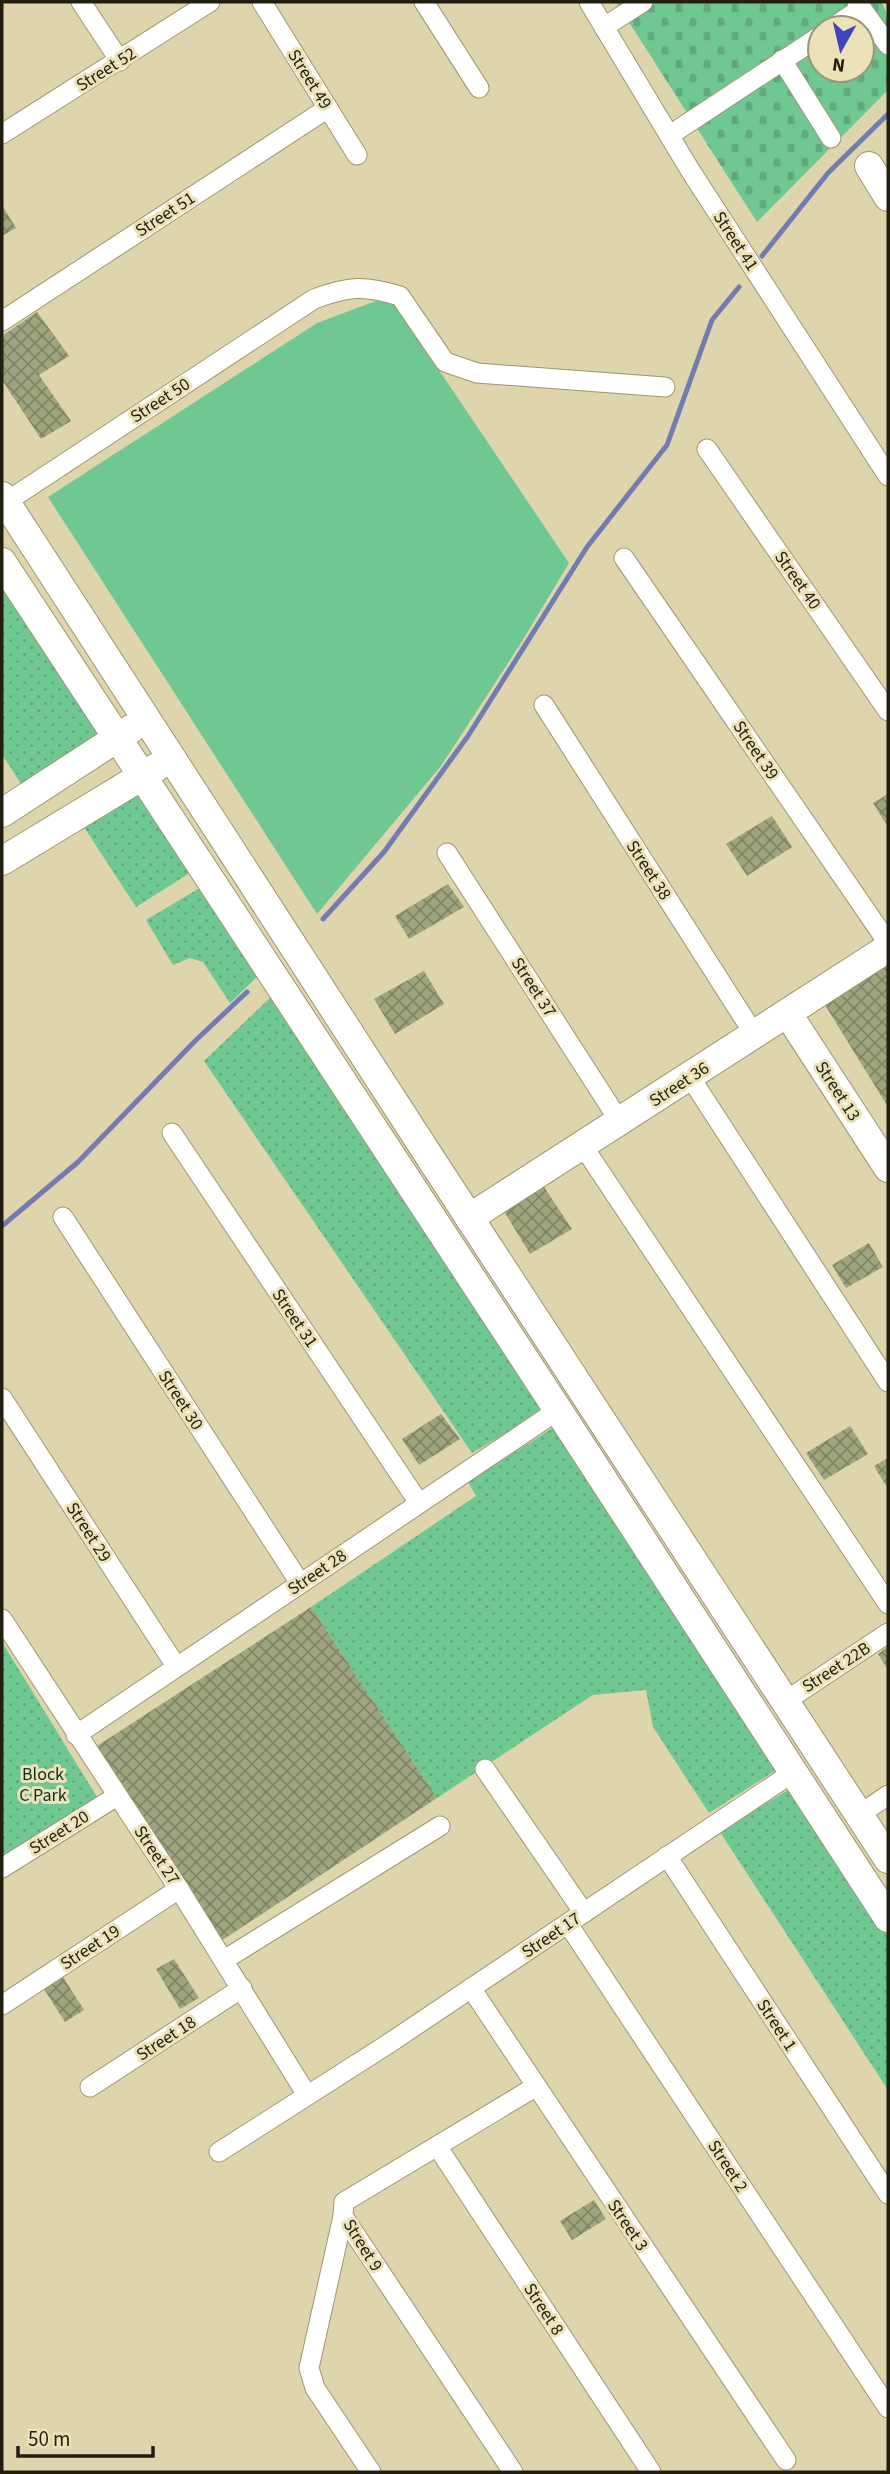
<svg xmlns="http://www.w3.org/2000/svg" width="890" height="2474" font-family="'Source Sans 3',sans-serif">
  <defs>
    <pattern id="cemetery-stones" width="16" height="16" patternUnits="userSpaceOnUse" patternTransform="scale(1.75)"><rect width="16" height="16" fill="#6fc892"/><path d="M2 7V4a2 2 0 0 1 4 0v3zM10 15v-3a2 2 0 0 1 4 0v3z" fill="#60ab7d"/></pattern>
    <pattern id="park-dots" width="8" height="8" patternUnits="userSpaceOnUse" patternTransform="scale(1.75)"><rect width="8" height="8" fill="#6fc892"/><path d="M2 2h.1M6 6h.1" fill="none" stroke="#60ab7d" stroke-width="1.8" stroke-linecap="round"/></pattern>
    <pattern id="building-cross-hatch" width="8" height="8" patternUnits="userSpaceOnUse" patternTransform="scale(1.75)"><rect width="8" height="8" fill="#9da47e"/><path d="M0 0l8 8M0 8l8-8" fill="none" stroke="#808566"/></pattern>
  </defs>
  <rect width="100%" height="100%" fill="#dfd5ad"/>
  <!-- grass -->
  <path fill="#6fc892" d="M389,296l180,267 -48,80 -80,123 -124,148 -269,-417 269,-174z"/>
  <!-- cemetery -->
  <path fill="url(#cemetery-stones)" fill-rule="evenodd" d="M616,2h265l7,13v75l-131,132zM820,28h42v42h-42z"/>
  <!-- park -->
  <g fill="url(#park-dots)">
    <path d="M2,577l101,156 -82,51 -19,-30z"/>
    <path d="M138,786l55,85 -57,36 -56,-86z"/>
    <path d="M203,886l57,88 -30,29 -27,-41 -13,-4 -17,7 -27,-45z"/>
    <path d="M273,995l269,417 -70,41 -268,-392z"/>
    <path d="M554,1427l227,340 -72,46 -56,-86 -7,-37 -53,5 -156,103 -126,-191 165,-111 -8,-14z"/>
    <path d="M2,1642l95,155 -95,62z"/>
    <path d="M791,1788l97,149v153l-168,-258z"/>
  </g>
  <g fill="none" stroke-linecap="round" stroke-linejoin="round">
    <!-- stream -->
    <g stroke="#737cb1" stroke-width="5">
      <path d="M762,256l66,-83 60,-59"/>
      <path d="M323,919l61,-67 84,-116 119,-189 80,-102 45,-125 27,-33"/>
      <path d="M2,1226l76,-64 117,-121 52,-49"/>
    </g>
  </g>
  <!-- building -->
  <g fill="url(#building-cross-hatch)">
    <path d="M2,205l14,23 -14,8z"/>
    <path d="M37,312l32,44 -30,19 32,46 -30,18 -39,-59v-44z"/>
    <path d="M888,794v33l-15,-24z"/>
    <path d="M772,816l20,31 -45,29 -21,-32z"/>
    <path d="M448,884l16,23 -55,32 -14,-23z"/>
    <path d="M888,964v143l-63,-102z"/>
    <path d="M424,971l20,33 -49,30 -21,-35z"/>
    <path d="M542,1184l30,45 -42,25 -28,-46z"/>
    <path d="M869,1243l14,24 -37,21 -14,-23z"/>
    <path d="M441,1414l19,25 -41,26 -17,-26z"/>
    <path d="M850,1426l18,28 -44,26 -18,-27z"/>
    <path d="M888,1458v31l-14,-23z"/>
    <path d="M311,1607l126,191 -216,143 -127,-193z"/>
    <path d="M888,1647v23l-10,-16z"/>
    <path d="M174,1959l25,39 -19,11 -24,-40z"/>
    <path d="M63,1977l21,33 -19,12 -21,-33z"/>
    <path d="M594,2200l12,19 -34,21 -12,-19z"/>
  </g>
  <g fill="none" stroke-linecap="round" stroke-linejoin="round">
    <defs>
      <g id="street">
        <path d="M81,2l39,59"/>
        <path d="M262,2l95,153"/>
        <path d="M424,2l55,86"/>
        <path d="M589,2l101,168 198,306"/>
        <path d="M857,2l31,43"/>
        <path d="M604,27l39,-25"/>
        <path d="M832,28l29,-20"/>
        <path d="M782,60l49,78"/>
        <path d="M2,134l208,-132"/>
        <path d="M670,135l150,-99"/>
        <path d="M2,321l326,-213"/>
        <path d="M707,449l181,262"/>
        <path d="M6,502l308,-203c35,-13 50,-14 86,-3l45,66 32,11 188,14"/>
        <path d="M624,558l264,385"/>
        <path d="M544,705l210,329"/>
        <path d="M447,853l173,269"/>
        <path d="M690,1077l198,305"/>
        <path d="M172,1133l247,370"/>
        <path d="M583,1146l305,458"/>
        <path d="M63,1217l237,366"/>
        <path d="M2,1398l174,268"/>
        <path d="M2,1619l177,270 128,206"/>
        <path d="M784,1702l104,-69"/>
        <path d="M76,1735l482,-325"/>
        <path d="M485,1769l99,144"/>
        <path d="M859,1815l29,-20"/>
        <path d="M667,1856l221,338"/>
        <path d="M2,1868l115,-72"/>
        <path d="M568,1924l320,484"/>
        <path d="M224,1960l216,-134"/>
        <path d="M471,1988l315,472"/>
        <path d="M2,2005l177,-116"/>
        <path d="M90,2087l152,-99"/>
        <path d="M437,2146l214,326"/>
        <path d="M219,2152l169,-108 404,-271"/>
        <path d="M343,2216l-34,152 6,20 56,84"/>
        <path d="M513,2472l-170,-256 1,-14 191,-115"/>
      </g>
      <g id="secondary">
        <path d="M869,166l19,31"/>
        <path d="M2,496l429,663 457,700"/>
        <path d="M2,562l556,848 330,508"/>
        <path d="M2,813l129,-84"/>
        <path d="M2,861l155,-94"/>
        <path d="M788,1014l100,154"/>
        <path d="M469,1218l419,-270"/>
      </g>
    </defs>
    <!-- street casing -->
    <use href="#street" stroke="#9e956f" stroke-width="21"/>
    <!-- secondary casing -->
    <use href="#secondary" stroke="#9e956f" stroke-width="30"/>
    <!-- street -->
    <use href="#street" stroke="#fff" stroke-width="19"/>
    <!-- secondary -->
    <use href="#secondary" stroke="#fff" stroke-width="28"/>
  </g>
  <g text-anchor="middle" stroke-width="6" stroke-linejoin="round" paint-order="stroke">
    <!-- street labels -->
    <g font-size="18" fill="#221f10" stroke="#ece2ba">
      <text transform="translate(106 69) rotate(-32)" y="6">Street 52</text>
      <text transform="translate(310 79) rotate(58)" y="6">Street 49</text>
      <text transform="translate(165 214) rotate(-33)" y="6">Street 51</text>
      <text transform="translate(736 241) rotate(57)" y="6">Street 41</text>
      <text transform="translate(160 400) rotate(-33)" y="6">Street 50</text>
      <text transform="translate(798 580) rotate(55)" y="6">Street 40</text>
      <text transform="translate(756 750) rotate(56)" y="6">Street 39</text>
      <text transform="translate(649 870) rotate(57)" y="6">Street 38</text>
      <text transform="translate(534 987) rotate(57)" y="6">Street 37</text>
      <text transform="translate(679 1084) rotate(-33)" y="6">Street 36</text>
      <text transform="translate(838 1091) rotate(57)" y="6">Street 13</text>
      <text transform="translate(295 1318) rotate(56)" y="6">Street 31</text>
      <text transform="translate(181 1400) rotate(57)" y="6">Street 30</text>
      <text transform="translate(89 1532) rotate(57)" y="6">Street 29</text>
      <text transform="translate(317 1572) rotate(-34)" y="6">Street 28</text>
      <text transform="translate(836 1667) rotate(-33)" y="6">Street 22B</text>
      <text transform="translate(59 1832) rotate(-32)" y="6">Street 20</text>
      <text transform="translate(157 1855) rotate(56)" y="6">Street 27</text>
      <text transform="translate(551 1935) rotate(-34)" y="6">Street 17</text>
      <text transform="translate(90 1947) rotate(-33)" y="6">Street 19</text>
      <text transform="translate(777 2025) rotate(57)" y="6">Street 1</text>
      <text transform="translate(166 2038) rotate(-33)" y="6">Street 18</text>
      <text transform="translate(728 2166) rotate(57)" y="6">Street 2</text>
      <text transform="translate(628 2225) rotate(56)" y="6">Street 3</text>
      <text transform="translate(363 2245) rotate(58)" y="6">Street 9</text>
      <text transform="translate(544 2309) rotate(57)" y="6">Street 8</text>
    </g>
    <!-- park labels -->
    <g font-size="18" fill="#0a331d" stroke="#ece2ba">
      <text x="43" y="1780">Block<tspan x="43" dy="21">C Park</tspan></text>
    </g>
  </g>
  <!-- border -->
  <rect width="890" height="2474" fill="none" stroke="#221f10" stroke-width="7"/>
  <!-- north arrow -->
  <g transform="translate(841 49) rotate(188)"><circle r="33" fill="#ece2ba" stroke="#9b9476" stroke-width="2"/>
  <path d="M0-5L12 26L0 18L-12 26Z" fill="#4245ba"/>
  <text y="-10" font-size="19" font-weight="bold" text-anchor="middle" fill="#221f10">N</text>
  </g>
  <!-- scale -->
  <path d="M18 2446v10h135v-10" fill="none" stroke="#221f10" stroke-width="3.5"/>
  <text x="28" y="2446" font-size="21" fill="#221f10" stroke="#ece2ba" stroke-width="5" paint-order="stroke">50 m</text>
</svg>
